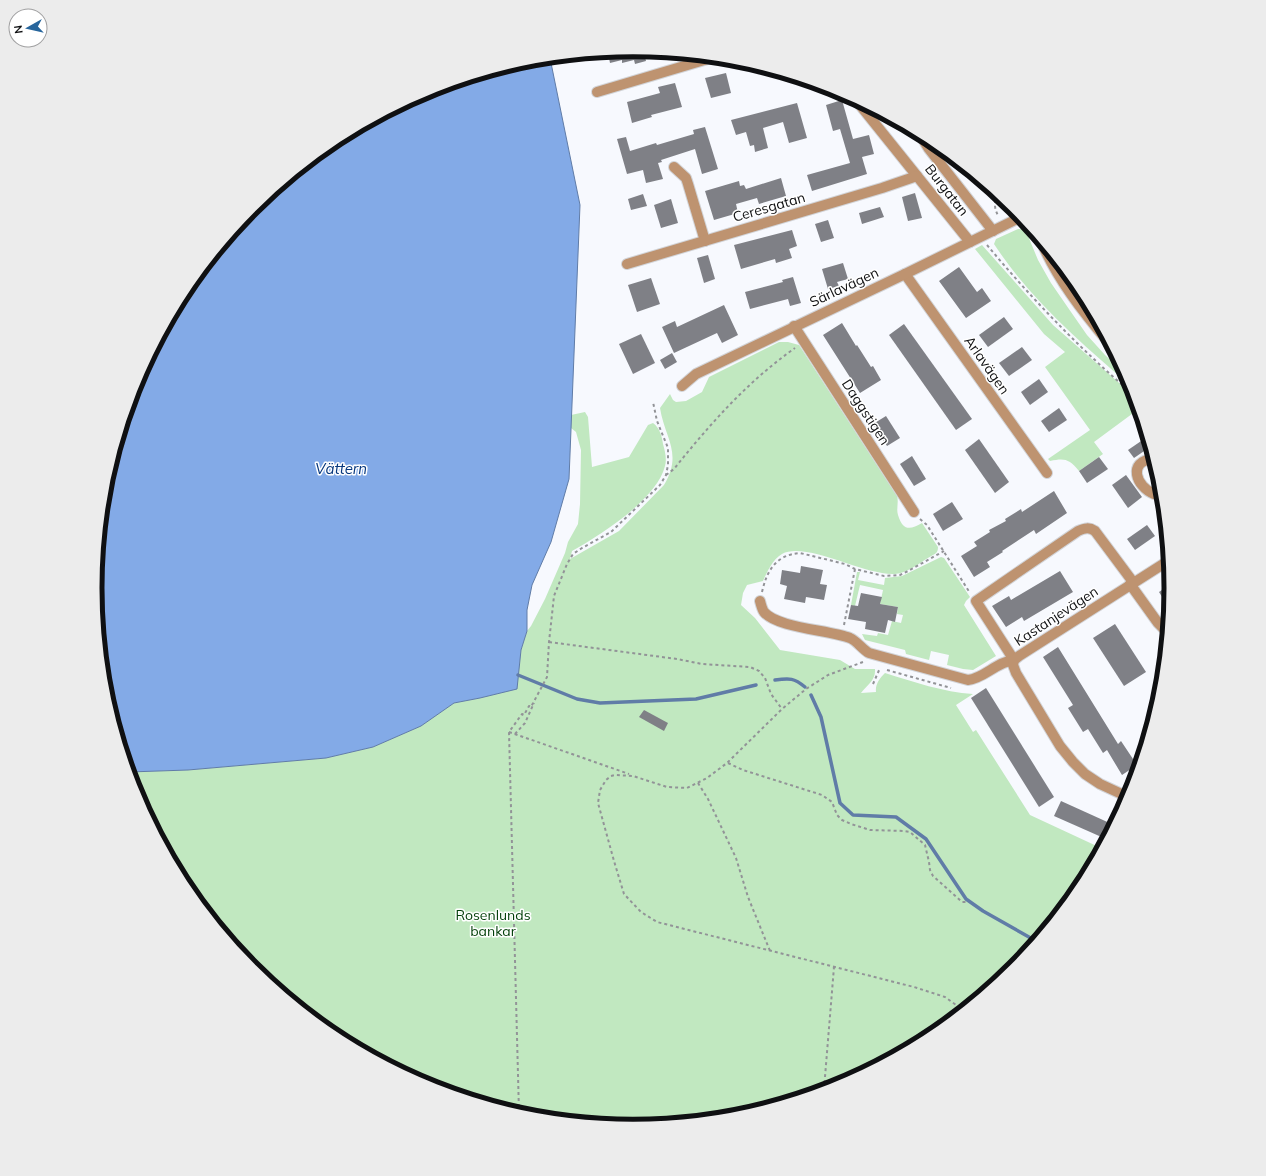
<svg xmlns="http://www.w3.org/2000/svg" width="1266" height="1176" font-family="Mulish,sans-serif">
  <rect width="100%" height="100%" fill="#f7f9fe"/>
  <!-- green -->
  <g fill="#c1e8c0">
    <path d="M1018,229h5l3,2 12,29 13,23 20,29 16,23 18,20 21,19 5,12c-49,-42 -101,-87 -137,-142l2,-5z"/>
    <path d="M982,245l71,80 81,71 6,19 -4,-4 -42,31 9,12 -24,17c-10,-12 -14,-13 -29,-10l-2,-2 42,-29 -45,-63 20,-15 -21,-18 -69,-85z"/>
    <path d="M779,342h9l11,3 98,151c2,6 -1,13 1,19 5,16 12,15 24,8l16,24c0,4 -1,6 -5,8 -11,6 -25,18 -38,19 -30,2 -89,-33 -113,-20 -9,5 -15,18 -19,27l-16,4 -4,8 -2,12 14,13 25,32 60,10 15,9h20c1,11 -8,16 -14,24l15,-1c-1,-8 4,-14 9,-19 29,9 58,19 88,21l-17,11 17,27 3,-2 54,85 71,33 -21,39 -67,82 -81,66 -93,50 -101,31 -105,10 -105,-10 -101,-31 -93,-50 -80,-66 -10,-14 -7,-5 -51,-63 -50,-93 -7,-22 59,-2 138,-12 47,-11 48,-21 33,-23 26,-5 36,-9 5,-39 6,-19 4,-5 14,-27 20,-46 3,-11 10,-18 2,-20 1,-54 -5,-18 -5,-4v-13l14,-3 3,5 4,50 37,-10 19,-32 5,-2c7,5 9,14 10,21 2,7 4,15 2,22 -8,33 -64,69 -93,85l-2,8 49,-28 45,-46c19,-32 1,-46 -4,-77l10,-14 3,6 3,2 10,-1 16,-9 7,-15z"/>
    <path d="M941,557l3,1 26,39 -4,4 -2,4 32,51 -23,14 -10,-1 -16,-4 2,-10 -18,-4 -2,9 -23,-6 -1,-4 -40,-10 -3,-6 15,2 1,-3 10,2 4,-14 9,2 2,-8 -6,-1 1,-7 -18,-3 3,-14 -23,-5 -5,21 -4,-1 6,-33h3l-2,8 26,5 1,-7 17,-2z"/>
  </g>
  <!-- water -->
  <path fill="#83aae7" stroke="#607ca7" d="M550,58l30,147 -11,274 -18,63 -19,43 -5,25v21l-6,19 -4,39 -37,9 -26,5 -33,23 -48,21 -47,11 -138,12 -59,2 -24,-79 -10,-105 10,-105 31,-101 50,-93 67,-82 81,-66 93,-50 101,-31z"/>
  <g fill="none" stroke-linecap="round" stroke-linejoin="round">
    <!-- stream -->
    <g stroke="#607ca7" stroke-width="3.5">
      <path d="M518,675l59,24 23,4 96,-4 60,-14"/>
      <path d="M775,680c15,-2 19,-2 30,7"/>
      <path d="M811,695l10,22 19,86 13,12 43,2 30,22 40,60 17,12 53,30"/>
    </g>
  </g>
  <!-- building -->
  <g fill="#7f8086">
    <path d="M633,50l25,3 -13,4 1,4 -11,3 -1,-4 -12,3v-3l-12,3 -2,-10z"/>
    <path d="M726,73l5,20 -20,5 -6,-20z"/>
    <path d="M675,83l7,24 -31,8 1,2 -20,6 -5,-21 33,-9 -2,-6z"/>
    <path d="M842,100l11,39 16,-4 5,19 -12,3 5,17 -55,17 -5,-16 43,-12 -10,-34 -7,2 -7,-26z"/>
    <path d="M797,103l10,35 -18,5 -6,-21 -20,6 5,20 -13,4 -1,-7 -4,1 -4,-14 -10,3 -5,-15z"/>
    <path d="M705,127l13,42 -16,5 -7,-25 -34,11 1,2 -4,1 5,16 -17,4 -3,-13 -16,4 -10,-35 9,-2 4,14 26,-8 1,2 37,-11 -1,-4z"/>
    <path d="M932,141l17,14 3,2 -6,3z"/>
    <path d="M781,178l5,18 -27,8 -2,-6 -21,6 2,9 -24,7 -9,-29 34,-10 1,5 4,-1 2,4z"/>
    <path d="M915,193l7,25 -14,3 -6,-24z"/>
    <path d="M643,194l4,12 -16,4 -3,-11z"/>
    <path d="M671,199l7,24 -17,5 -7,-23z"/>
    <path d="M880,207l4,10 -22,7 -3,-11z"/>
    <path d="M828,220l6,18 -13,4 -6,-18z"/>
    <path d="M792,230l5,16 -8,3 3,9 -16,5 -1,-4 -34,10 -7,-24z"/>
    <path d="M708,255l7,24 -11,4 -7,-25z"/>
    <path d="M843,263l5,16 -11,3 2,4 -11,3 -6,-20z"/>
    <path d="M959,267l18,25 5,-4 9,13 -25,17 -27,-37z"/>
    <path d="M793,277l8,26 -11,3 -2,-7 -38,10 -5,-17 38,-10 -1,-2z"/>
    <path d="M651,278l9,26 -23,8 -9,-27z"/>
    <path d="M724,305l14,30 -16,8 -5,-10 -43,20 -12,-26 13,-6 2,6z"/>
    <path d="M1004,317l9,12 -25,18 -9,-12z"/>
    <path d="M842,323l14,23 1,-1 14,22 2,-1 8,14 -21,13 -37,-58z"/>
    <path d="M904,324l68,95 -16,11 -67,-95z"/>
    <path d="M641,334l14,29 -22,11 -14,-30z"/>
    <path d="M1022,347l10,13 -23,16 -10,-13z"/>
    <path d="M672,353l5,9 -12,7 -5,-9z"/>
    <path d="M1039,379l9,13 -18,13 -9,-13z"/>
    <path d="M1059,408l8,12 -18,12 -8,-11z"/>
    <path d="M886,416l14,22 -13,8 -14,-22z"/>
    <path d="M1147,437l3,10 -16,11 -6,-8z"/>
    <path d="M979,439l30,43 -14,11 -30,-43z"/>
    <path d="M912,456l14,23 -12,7 -14,-22z"/>
    <path d="M1099,457l9,12 -21,14 -8,-12z"/>
    <path d="M1126,475l16,22 -14,11 -16,-23z"/>
    <path d="M1054,491l13,22 -31,21 -2,-4 -32,21 1,1 -16,10 3,5 -16,10 -13,-21 16,-10 -3,-4 16,-10 -1,-2 17,-9 -1,-2 16,-10 1,3z"/>
    <path d="M952,502l11,17 -20,12 -10,-17z"/>
    <path d="M1147,525l8,11 -20,14 -8,-11z"/>
    <path d="M801,566l22,4 -3,14 7,1 -3,15 -18,-3 -1,6 -21,-4 3,-13 -7,-2 2,-14 18,3z"/>
    <path d="M1060,571l13,21 -49,29 -2,-4 -16,10 -14,-21 17,-10 2,4z"/>
    <path d="M1171,584v4l-2,20 -10,-16z"/>
    <path d="M861,593l21,4 -2,7 18,3 -3,15 -7,-2 -3,13 -20,-4 1,-7 -18,-3 3,-14 7,1z"/>
    <path d="M1115,624l31,48 -22,14 -31,-48z"/>
    <path d="M1058,647l60,97 3,-3 16,24 -15,10 -15,-25 -4,3 -15,-24 -5,3 -15,-24 5,-3 -30,-48z"/>
    <path d="M986,688l68,109 -15,10 -68,-109z"/>
    <path d="M644,710l24,13 -4,8 -25,-14z"/>
    <path d="M1061,801l53,24 -8,14 -52,-23z"/>
  </g>
  <g fill="none" stroke-linecap="round" stroke-linejoin="round">
    <defs>
      <g id="minor">
        <path d="M597,92l114,-34"/>
        <path d="M856,100l114,142"/>
        <path d="M923,136l1,5 5,8 64,82"/>
        <path d="M674,167l12,11 2,6 17,57"/>
        <path d="M1041,241c16,38 42,71 68,102"/>
        <path d="M627,264l255,-76 35,-12"/>
        <path d="M905,274l142,199"/>
        <path d="M794,326l120,186"/>
        <path d="M682,386l14,-12 209,-100 116,-57"/>
        <path d="M1153,459c-26,2 -17,28 1,35l7,-3"/>
        <path d="M1130,584l28,39 9,9"/>
        <path d="M760,601c1,4 2,8 4,11 13,16 66,18 86,26 7,3 12,11 19,15l99,27c17,-2 28,-18 46,-20l-38,-59 102,-70c7,-3 11,-4 17,0l38,51"/>
        <path d="M1128,797l-28,-13 -15,-10 -12,-12 -13,-16 -44,-73 -3,-8 1,-5 5,-4 149,-95"/>
      </g>
    </defs>
    <!-- minor casing -->
    <use href="#minor" stroke="#d2d4d8" stroke-width="12"/>
    <!-- path -->
    <g stroke="#929397" stroke-width="2" stroke-dasharray="3 3" stroke-linecap="butt">
      <path d="M997,194c-3,9 -3,15 2,23"/>
      <path d="M987,245c45,54 93,104 147,150"/>
      <path d="M666,475l8,-6c36,-45 73,-87 121,-121"/>
      <path d="M920,519l7,6 43,68"/>
      <path d="M762,592c5,-22 14,-37 38,-39l45,11 10,5 29,7 16,-1 8,-4 36,-20"/>
      <path d="M844,625l11,-56"/>
      <path d="M549,642l128,17 25,5 48,3 9,4 6,7 6,16 11,15"/>
      <path d="M863,662l-35,13 -22,14 -24,20 -55,54 -20,15 -20,10 -20,-1 -34,-11 -18,-1 -4,1 -5,4 -6,10 -2,13 16,58 10,33 17,18 16,10 257,65 31,10 18,13"/>
      <path d="M887,670l64,18"/>
      <path d="M873,684l7,-16"/>
      <path d="M509,732l120,42"/>
      <path d="M515,734l10,-11 9,-20"/>
      <path d="M728,763l15,7 79,25 10,7 5,13 5,5 9,4 19,6 34,1 6,1 15,13 4,17 1,8 3,6 29,26h4"/>
      <path d="M698,783l10,16 28,59 12,39 22,54"/>
      <path d="M824,1089l10,-122"/>
      <path d="M519,1113l-10,-381 13,-18 2,1 5,-9 2,1 16,-30 2,-35 5,-46 13,-32 6,-10 9,-6 29,-16 49,-47 6,-10 2,-10v-17l-11,-27 -4,-19"/>
    </g>
    <!-- minor -->
    <use href="#minor" stroke="#be9370" stroke-width="10"/>
  </g>
  <g text-anchor="middle" stroke-width="3" stroke-linejoin="round" paint-order="stroke">
    <!-- street labels -->
    <g font-size="14" fill="#0f1012" stroke="#fff">
      <text transform="translate(947 190) rotate(52)" y="5">Burgatan</text>
      <text transform="translate(769 207) rotate(-16)" y="5">Ceresgatan</text>
      <text transform="translate(844 287) rotate(-25)" y="5">Särlavägen</text>
      <text transform="translate(987 365) rotate(55)" y="5">Arlavägen</text>
      <text transform="translate(866 412) rotate(57)" y="5">Daggstigen</text>
      <text transform="translate(1056 616) rotate(-33)" y="5">Kastanjevägen</text>
    </g>
    <!-- park labels -->
    <g font-size="14" fill="#003e07" stroke="#fff">
      <text x="493" y="920">Rosenlunds<tspan x="493" dy="16">bankar</tspan></text>
    </g>
    <!-- water labels -->
    <g font-size="15" font-style="italic" fill="#07377d" stroke="#fff">
      <text x="341" y="474">Vättern</text>
    </g>
  </g>
  <!-- crop -->
  <path d="M0 0H1266V1176H0ZM102 588a531 531 0 1 1 1062 0a531 531 0 1 1-1062 0Z" fill="#ececec" fill-rule="evenodd"/>
  <path fill="none" stroke="#0f1012" stroke-width="5" d="M102 588a531 531 0 1 1 1062 0a531 531 0 1 1-1062 0Z"/>
  <!-- north arrow -->
  <g transform="translate(28 28) rotate(262)"><circle r="19" fill="#ffffff" stroke="#9f9fa0"/>
  <path d="M0-3L7 15L0 10L-7 15Z" fill="#27659c"/>
  <text y="-6" font-size="11" font-weight="bold" text-anchor="middle" fill="#0f1012">N</text>
  </g>
</svg>
